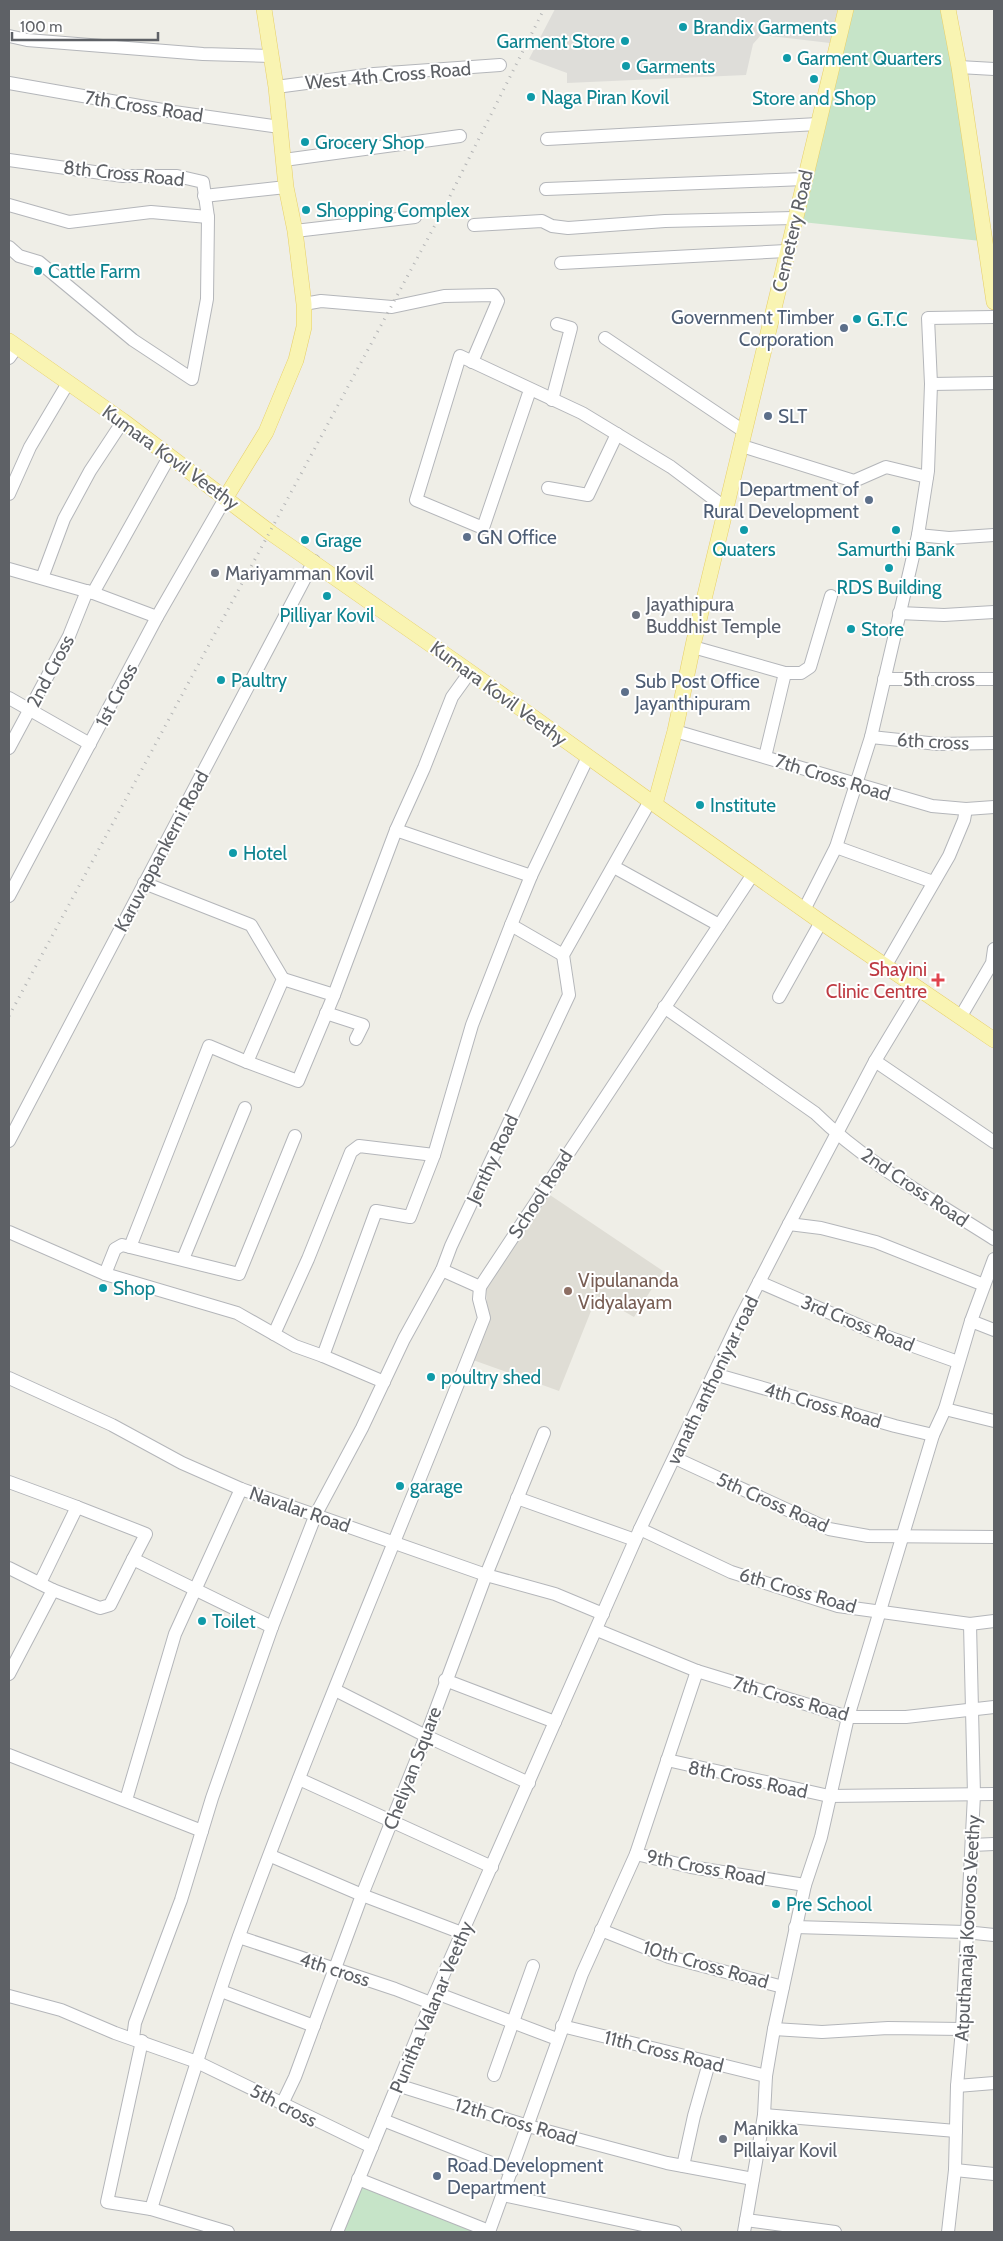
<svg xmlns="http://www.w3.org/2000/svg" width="1003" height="2241" font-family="Cabin,sans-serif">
  <rect width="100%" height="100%" fill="#efeee7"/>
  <!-- industrial -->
  <path fill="#deddd9" d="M555,9h284l-9,34 -69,-8 -8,9 -7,31 -179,8v-10l-38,-14z"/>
  <!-- education -->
  <path fill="#dfddd5" d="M547,1193l116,78 -29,46 -37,-21 -38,95 -86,-31 15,-42 -2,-31z"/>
  <!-- green -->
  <g fill="#c6e4c8">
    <path d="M851,9h94l36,232 -179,-19z"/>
    <path d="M362,2186l122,46h-142z"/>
  </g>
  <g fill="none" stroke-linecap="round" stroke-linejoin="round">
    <defs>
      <g id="minor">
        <path d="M9,36l18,4 176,14 68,2"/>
        <path d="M959,67l35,2"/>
        <path d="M9,83l165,29 106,15"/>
        <path d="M276,87l98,-13 126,-9"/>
        <path d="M547,139l271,-15"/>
        <path d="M9,160l114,16h54l26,6 5,35 -1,82 -15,80 -59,-39 -94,-78 -20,-6 -10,-9"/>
        <path d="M284,160l176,-24"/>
        <path d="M546,189l258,-10"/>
        <path d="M204,196l82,-9"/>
        <path d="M9,205l60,17 82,-10 57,5"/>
        <path d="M474,225l68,-4 10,5 16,2 97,-7 129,-3"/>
        <path d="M295,231l120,-14"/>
        <path d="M561,263l225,-12"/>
        <path d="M304,304l17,-3 71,6 52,-11 50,-1 4,6 -26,61"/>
        <path d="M605,338l140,94"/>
        <path d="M9,358l8,-11"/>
        <path d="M931,384l63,-1"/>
        <path d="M530,390l-47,138 -67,-28 44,-144 122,57 89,54 56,42"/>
        <path d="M552,400l19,-72 -14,-4"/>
        <path d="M742,446l112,35 32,-14 41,10"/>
        <path d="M548,488l40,7 29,-61"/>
        <path d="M9,494l21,-47 38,-64"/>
        <path d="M918,535l31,3 45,-3"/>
        <path d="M9,569l84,24"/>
        <path d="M42,578l22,-59 26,-48 33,-50"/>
        <path d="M899,613l45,2 50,-3"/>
        <path d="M157,617l-64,-24 76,-136"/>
        <path d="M693,647l92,26h16l9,-6 21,-71"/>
        <path d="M884,679h110"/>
        <path d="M9,698l81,46"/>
        <path d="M675,731l257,75 34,3 28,-2"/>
        <path d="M871,737l67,7 56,-1"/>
        <path d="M9,748l60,-112 18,-45"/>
        <path d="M765,757l20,-84"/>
        <path d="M396,830l28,-62 28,-71 18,-25"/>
        <path d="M836,847l97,35"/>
        <path d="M614,867l105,58"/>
        <path d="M144,883l107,42 32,54 -36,83 51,19 36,-86 62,-165 135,46"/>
        <path d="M9,896l148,-279 69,-120"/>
        <path d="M804,910l32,-63 35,-110 47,-202 10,-64 3,-87 -3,-66 66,-1"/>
        <path d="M511,925l52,30"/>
        <path d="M886,965l63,-109 15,-36 2,-11"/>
        <path d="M283,979l51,16"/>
        <path d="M779,997l42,-75"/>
        <path d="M664,1007l151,106c52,51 118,87 179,126"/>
        <path d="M326,1013l37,12 -7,14"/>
        <path d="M961,1016l31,-53 2,-14"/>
        <path d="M875,1061l119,81"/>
        <path d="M9,1141l305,-580"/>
        <path d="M789,1224l32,4 55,14 108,43"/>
        <path d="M9,1232l96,42 132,39 58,33 28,10"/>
        <path d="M130,1247l79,-201 38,16"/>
        <path d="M183,1259l62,-151"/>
        <path d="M442,1270l38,17"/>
        <path d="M105,1274l10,-25 7,-4 117,29 56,-138"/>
        <path d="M759,1282l115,50 84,30"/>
        <path d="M971,1321l23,9"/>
        <path d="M274,1334l34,-75 43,-107 8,-6 75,9"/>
        <path d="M714,1374l181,52 38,9"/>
        <path d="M9,1378l103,47 70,38 59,26 245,86 69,19 48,20"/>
        <path d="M384,1382l-61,-26 53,-145 34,6 24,-62 38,-130 39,-100 20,-49 57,-119"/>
        <path d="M945,1409l49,12"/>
        <path d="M675,1458l154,71 39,7 126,1"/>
        <path d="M9,1482l68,25"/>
        <path d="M517,1498l118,42"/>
        <path d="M640,1529l91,43 107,34 132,18 24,-3"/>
        <path d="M9,1568l44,22 -44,84"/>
        <path d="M40,1583l37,-76 69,27 -13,25"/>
        <path d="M53,1590l47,18 10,-3 23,-46 139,68"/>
        <path d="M597,1630l100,41 151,46h58l88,-10"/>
        <path d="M445,1680l110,42"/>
        <path d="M335,1690l91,46 103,47"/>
        <path d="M9,1755l193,76"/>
        <path d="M667,1760l162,36 165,-2"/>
        <path d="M299,1779l193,88"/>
        <path d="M126,1800l49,-166 66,-145"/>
        <path d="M972,1845l22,-1"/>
        <path d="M636,1854l55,13 114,18"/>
        <path d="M271,1856l91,39 100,38"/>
        <path d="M795,1927l170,5 29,3"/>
        <path d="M601,1930l68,27 114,30"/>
        <path d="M239,1937l156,52 36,14"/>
        <path d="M221,1991l93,35"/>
        <path d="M436,1993l121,46"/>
        <path d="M9,1996l52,14 54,23 82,29 175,85"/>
        <path d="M562,2026l204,50"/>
        <path d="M774,2029l48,3 66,-4 74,1"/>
        <path d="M133,2038l2,-15 46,-123 31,-102 60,-171 44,-113 46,-86 42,-89 38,-69 9,-24 118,-251 -6,-40 87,-154"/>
        <path d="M142,2041l-35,161 44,7 77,23"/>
        <path d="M494,2075l39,-109"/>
        <path d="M397,2085l131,41 139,37 86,16"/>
        <path d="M957,2086l37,-3"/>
        <path d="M282,2104l13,-27 67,-182 64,-159 60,-161 58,-142"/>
        <path d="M764,2115l192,16"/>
        <path d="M383,2120l129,51"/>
        <path d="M683,2166l11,-50 15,-53"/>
        <path d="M955,2170l39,4"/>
        <path d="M358,2179l131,52"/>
        <path d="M503,2195l172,37"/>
        <path d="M151,2209c28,-91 56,-183 88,-273 76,-208 164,-411 245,-618l-5,-19 1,-12 273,-413"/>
        <path d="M746,2220l89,12"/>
        <path d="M337,2232l94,-229 209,-474 99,-208 50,-97 86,-163 44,-73"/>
        <path d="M489,2232l93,-258 54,-120 61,-183"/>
        <path d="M744,2232l20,-117 2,-39 8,-47 31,-144 16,-48 27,-120 85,-282 12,-26 26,-88 23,-62"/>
        <path d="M948,2232l7,-62 2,-84 5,-57 12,-234 -4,-171"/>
      </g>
      <g id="major">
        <path d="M948,9l11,58 35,235"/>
        <path d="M9,341l114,80 148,112 199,139 180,129 171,121 173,118"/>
        <path d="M226,497l40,-65 30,-72 8,-33v-23l-9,-73 -9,-44 -10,-100 -12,-78"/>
        <path d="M655,804l20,-73 19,-90 152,-632"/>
      </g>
    </defs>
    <!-- minor casing -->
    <use href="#minor" stroke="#b4b6ba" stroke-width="14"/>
    <!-- major casing -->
    <use href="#major" stroke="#e7cf68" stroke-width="16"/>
    <!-- minor -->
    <use href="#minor" stroke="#fff" stroke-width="12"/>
    <!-- major -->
    <use href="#major" stroke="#f9f4b2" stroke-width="15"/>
    <!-- rail -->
    <path stroke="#b4b5b6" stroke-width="3" stroke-dasharray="1 6" stroke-linecap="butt" d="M9,1016l432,-802 103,-205"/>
  </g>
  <!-- markers -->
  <g fill="#0f9aa8" stroke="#fff" stroke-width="2">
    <circle cx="683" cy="27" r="5"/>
    <circle cx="625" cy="41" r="5"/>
    <circle cx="787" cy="58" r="5"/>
    <circle cx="626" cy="66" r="5"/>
    <circle cx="814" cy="79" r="5"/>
    <circle cx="531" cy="97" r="5"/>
    <circle cx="305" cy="142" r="5"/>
    <circle cx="306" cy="210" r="5"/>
    <circle cx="38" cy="271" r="5"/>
    <circle cx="857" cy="319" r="5"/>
    <circle cx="744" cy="530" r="5"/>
    <circle cx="896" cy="530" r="5"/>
    <circle cx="305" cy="540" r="5"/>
    <circle cx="889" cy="568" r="5"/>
    <circle cx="327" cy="596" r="5"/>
    <circle cx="851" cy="629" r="5"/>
    <circle cx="221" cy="680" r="5"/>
    <circle cx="700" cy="805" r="5"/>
    <circle cx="233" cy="853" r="5"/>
    <circle cx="103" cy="1288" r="5"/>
    <circle cx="431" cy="1377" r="5"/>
    <circle cx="400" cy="1486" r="5"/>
    <circle cx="202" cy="1621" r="5"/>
    <circle cx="776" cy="1904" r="5"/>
  </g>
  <g fill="#5c6f8a" stroke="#fff" stroke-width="2">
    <circle cx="844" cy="328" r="5"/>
    <circle cx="768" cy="416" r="5"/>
    <circle cx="869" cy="500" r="5"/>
    <circle cx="467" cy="537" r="5"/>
    <circle cx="625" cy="692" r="5"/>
    <circle cx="437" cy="2176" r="5"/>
  </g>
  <g fill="#6b7280" stroke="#fff" stroke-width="2">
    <circle cx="215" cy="573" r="5"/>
    <circle cx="636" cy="615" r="5"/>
    <circle cx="723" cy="2139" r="5"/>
  </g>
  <path fill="#e0444e" stroke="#fff" stroke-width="2" d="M935.5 972.5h5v5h5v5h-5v5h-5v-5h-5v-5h5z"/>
  <circle fill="#8d6e63" stroke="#fff" stroke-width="2" cx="568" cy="1291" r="5"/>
  <g text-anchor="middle" stroke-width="4" stroke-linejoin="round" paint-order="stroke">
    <!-- culture labels -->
    <g font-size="19" fill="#0d838f" stroke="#fff" text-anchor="start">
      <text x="693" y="34">Brandix Garments</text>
      <text x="615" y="48" text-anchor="end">Garment Store</text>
      <text x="797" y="65">Garment Quarters</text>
      <text x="636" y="73">Garments</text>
      <text x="541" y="104">Naga Piran Kovil</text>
      <text x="814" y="105" text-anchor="middle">Store and Shop</text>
      <text x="315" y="149">Grocery Shop</text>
      <text x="316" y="217">Shopping Complex</text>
      <text x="48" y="278">Cattle Farm</text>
      <text x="867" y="326">G.T.C</text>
      <text x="315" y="547">Grage</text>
      <text x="744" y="556" text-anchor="middle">Quaters</text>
      <text x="896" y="556" text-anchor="middle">Samurthi Bank</text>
      <text x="889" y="594" text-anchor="middle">RDS Building</text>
      <text x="327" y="622" text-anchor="middle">Pilliyar Kovil</text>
      <text x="861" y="636">Store</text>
      <text x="231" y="687">Paultry</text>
      <text x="710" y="812">Institute</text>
      <text x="243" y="860">Hotel</text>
      <text x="113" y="1295">Shop</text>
      <text x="441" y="1384">poultry shed</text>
      <text x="410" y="1493">garage</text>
      <text x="212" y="1628">Toilet</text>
      <text x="786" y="1911">Pre School</text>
    </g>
    <!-- street labels -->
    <g font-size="19" fill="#5e6166" stroke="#fff">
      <text transform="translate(388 75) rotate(-5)" y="7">West 4th Cross Road</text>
      <text transform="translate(144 106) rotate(9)" y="7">7th Cross Road</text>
      <text transform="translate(124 173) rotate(6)" y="7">8th Cross Road</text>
      <text transform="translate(792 231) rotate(-77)" y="7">Cemetery Road</text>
      <text transform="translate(171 457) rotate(36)" y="7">Kumara Kovil Veethy</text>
      <text transform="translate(50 671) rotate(-62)" y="7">2nd Cross</text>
      <text x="939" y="686">5th cross</text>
      <text transform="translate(499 693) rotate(36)" y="7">Kumara Kovil Veethy</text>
      <text transform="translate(116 695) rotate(-62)" y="7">1st Cross</text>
      <text transform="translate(933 741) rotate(3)" y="7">6th cross</text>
      <text transform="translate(833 777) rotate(17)" y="7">7th Cross Road</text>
      <text transform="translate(161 851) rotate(-62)" y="7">Karuvappankerni Road</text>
      <text transform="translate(492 1159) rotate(-65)" y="7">Jenthy Road</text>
      <text transform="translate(915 1187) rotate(34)" y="7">2nd Cross Road</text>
      <text transform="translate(540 1194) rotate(-57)" y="7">School Road</text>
      <text transform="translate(858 1323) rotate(22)" y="7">3rd Cross Road</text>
      <text transform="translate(712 1380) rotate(-64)" y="7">vanath anthoniyar road</text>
      <text transform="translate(823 1405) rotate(16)" y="7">4th Cross Road</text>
      <text transform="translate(773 1502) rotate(24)" y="7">5th Cross Road</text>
      <text transform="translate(300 1509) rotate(19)" y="7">Navalar Road</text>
      <text transform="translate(798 1590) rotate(16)" y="7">6th Cross Road</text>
      <text transform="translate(791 1698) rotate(16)" y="7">7th Cross Road</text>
      <text transform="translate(412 1768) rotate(-69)" y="7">Cheliyan Square</text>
      <text transform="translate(748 1779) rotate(12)" y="7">8th Cross Road</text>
      <text transform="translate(706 1867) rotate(11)" y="7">9th Cross Road</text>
      <text transform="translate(967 1928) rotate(-87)" y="7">Atputhanaja Kooroos Veethy</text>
      <text transform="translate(706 1964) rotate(16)" y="7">10th Cross Road</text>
      <text transform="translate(335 1969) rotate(18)" y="7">4th cross</text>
      <text transform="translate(431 2007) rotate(-67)" y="7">Punitha Valanar Veethy</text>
      <text transform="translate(664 2051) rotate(14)" y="7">11th Cross Road</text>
      <text transform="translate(284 2105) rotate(27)" y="7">5th cross</text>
      <text transform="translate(516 2121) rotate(16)" y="7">12th Cross Road</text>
    </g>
    <!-- service labels -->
    <g font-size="19" fill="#4e5e75" stroke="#fff" text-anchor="start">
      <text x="834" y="324" text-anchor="end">Government Timber<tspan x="834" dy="22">Corporation</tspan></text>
      <text x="778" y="423">SLT</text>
      <text x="859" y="496" text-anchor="end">Department of<tspan x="859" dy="22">Rural Development</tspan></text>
      <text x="477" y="544">GN Office</text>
      <text x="635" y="688">Sub Post Office<tspan x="635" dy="22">Jayanthipuram</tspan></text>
      <text x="447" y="2172">Road Development<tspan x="447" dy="22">Department</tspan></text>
    </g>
    <!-- worship labels -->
    <g font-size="19" fill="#5b616d" stroke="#fff" text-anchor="start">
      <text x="225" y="580">Mariyamman Kovil</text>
      <text x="646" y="611">Jayathipura<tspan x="646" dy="22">Buddhist Temple</tspan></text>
      <text x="733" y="2135">Manikka<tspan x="733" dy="22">Pillaiyar Kovil</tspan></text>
    </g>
    <!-- health labels -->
    <g font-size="19" fill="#be3a42" stroke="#fff" text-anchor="end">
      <text x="927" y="976">Shayini<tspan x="927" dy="22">Clinic Centre</tspan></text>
    </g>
    <!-- education labels -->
    <g font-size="19" fill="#785e54" stroke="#fff" text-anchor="start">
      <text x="578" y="1287">Vipulananda<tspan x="578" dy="22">Vidyalayam</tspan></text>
    </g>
  </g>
  <!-- border -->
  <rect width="1003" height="2241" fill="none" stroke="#5e6166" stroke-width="20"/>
  <!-- scale -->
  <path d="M12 32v8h146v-8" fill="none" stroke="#5e6166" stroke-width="2.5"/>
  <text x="20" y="32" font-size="15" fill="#5e6166" stroke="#ffffff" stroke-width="4" paint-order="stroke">100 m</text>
</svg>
